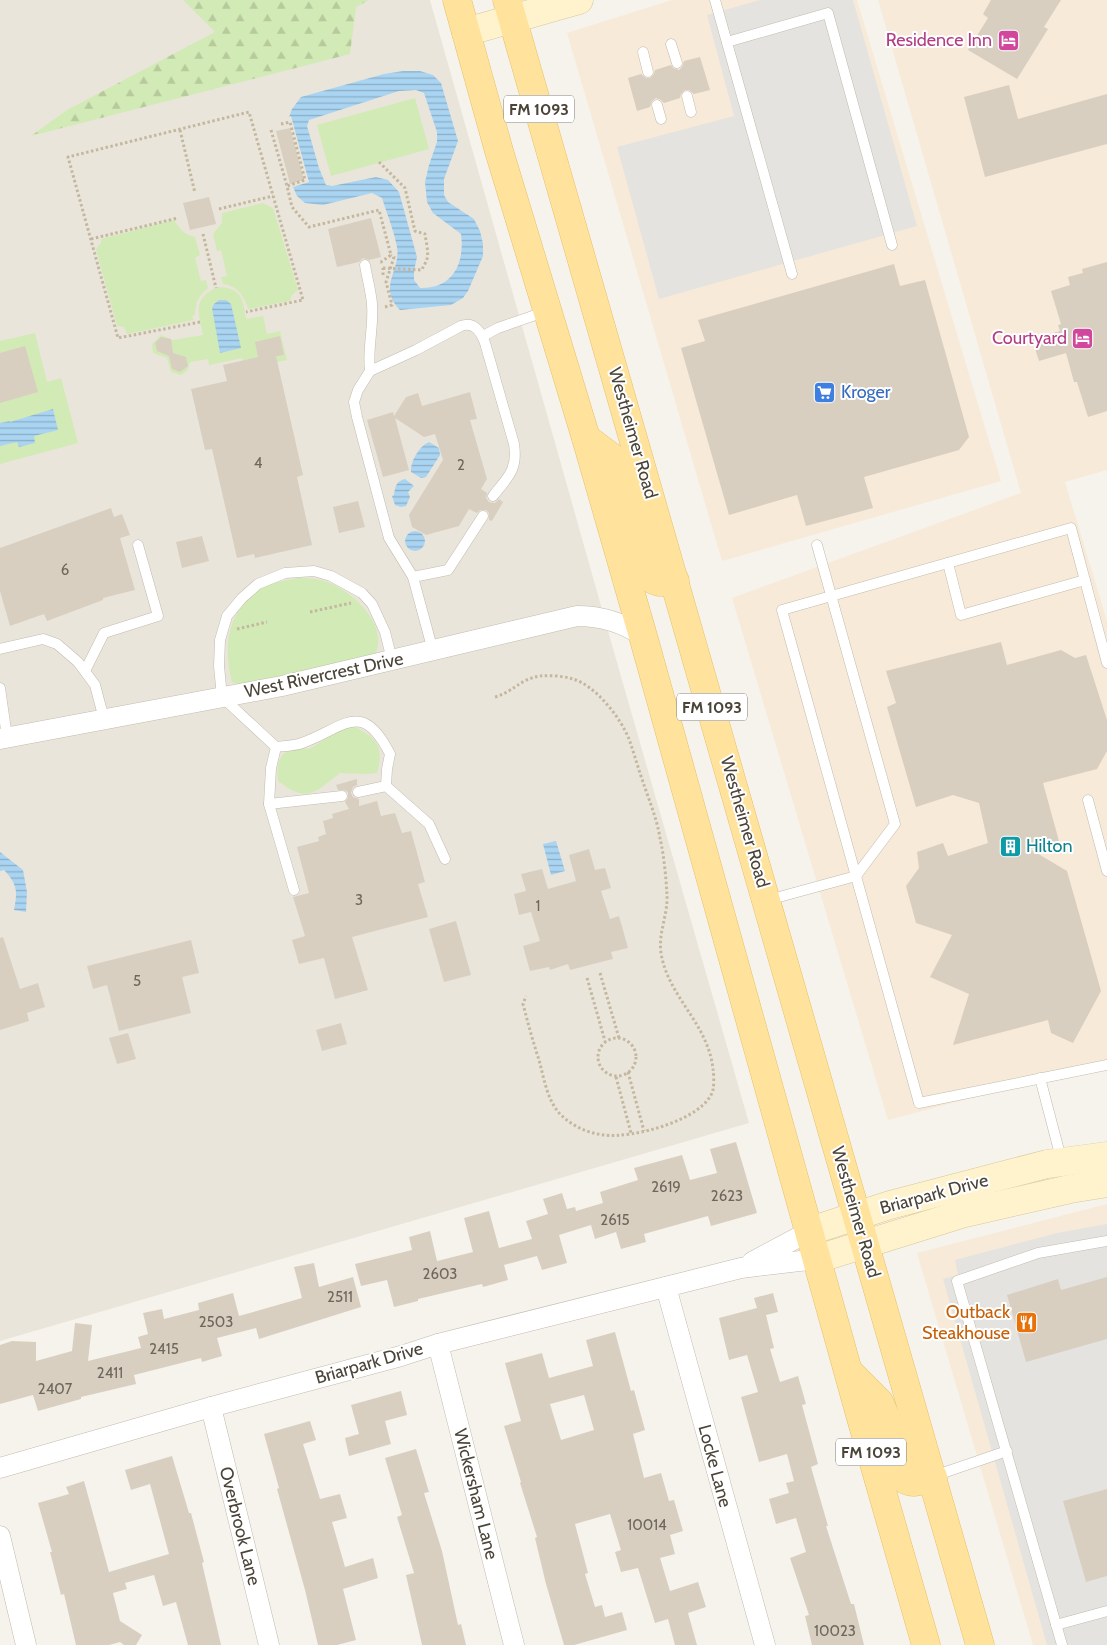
<svg xmlns="http://www.w3.org/2000/svg" width="1107" height="1645" font-family="Cabin,sans-serif">
  <defs>
    <pattern id="forest-firs" width="22" height="20" patternUnits="userSpaceOnUse" patternTransform="scale(1.25)"><rect width="22" height="20" fill="#d2eab5"/><path d="M5 1l3.5 6h-7zM16 11l3.5 6h-7z" fill="#b6ca9c"/></pattern>
    <pattern id="water-rules" width="6" height="5" patternUnits="userSpaceOnUse" patternTransform="scale(1.25)"><rect width="6" height="5" fill="#a9d4f2"/><path d="M0 2.5h6" fill="none" stroke="#8caec5"/></pattern>
  </defs>
  <rect width="100%" height="100%" fill="#f6f3ec"/>
  <!-- residential -->
  <path fill="#eae5da" d="M0,0h430l186,659 133,464 -749,218z"/>
  <!-- commercial -->
  <g fill="#f7ead8">
    <path d="M672,0h185l144,481 -279,80 -155,-528z"/>
    <path d="M878,0h229v470l-42,12 42,139v441l-219,58 -156,-522 289,-105z"/>
    <path d="M1107,1204v441h-74l-116,-392z"/>
  </g>
  <!-- green -->
  <g fill="#d2eab5">
    <path d="M415,98l14,51 -98,27 -14,-51z"/>
    <path d="M263,203l10,5 25,82 -6,5 -2,6 -42,8c-4,-14 -11,-23 -25,-25l-2,-7 6,-1 -6,-26 -4,1 -4,-17 9,-11v-10z"/>
    <path d="M174,220c6,10 11,15 21,17l5,18 -5,3 6,23 5,-1 2,8c-9,7 -13,15 -13,27l-3,1 2,4 -67,14 -3,-7 -7,-1 -21,-77 5,-6v-4z"/>
    <path d="M218,287c24,1 25,12 28,32l17,-3 4,18 13,-3 7,29 -42,9 -3,-11 -33,7 -1,-6 -18,3 -3,9 -6,4 -10,-3 -4,-14 -14,-5 -1,-9 9,-9 12,5 30,-5c-5,-23 -11,-37 15,-48z"/>
    <path d="M35,333l12,49 14,-4 17,65 -78,21v-123z"/>
    <path d="M297,578c10,0 20,0 30,4 21,7 49,32 51,55 1,7 -1,13 -3,19l-134,29 -9,-3c-9,-35 -5,-71 28,-93 11,-7 25,-8 37,-11z"/>
    <path d="M353,726c23,11 32,20 24,47l-11,1 -26,-1c-25,19 -32,31 -62,8 -3,-23 6,-37 31,-32l31,-19z"/>
  </g>
  <!-- forest -->
  <path fill="url(#forest-firs)" d="M183,0h186l-13,7 -6,47 -319,82 36,-26 148,-78z"/>
  <!-- parking -->
  <g fill="#e5e3e0">
    <path d="M760,0h93l64,226 -258,73 -42,-152 117,-31 -27,-101z"/>
    <path d="M1107,1224v421h-60l-104,-366 15,-4 -3,-15 102,-27z"/>
  </g>
  <!-- water -->
  <g fill="url(#water-rules)" fill-rule="evenodd">
    <path d="M403,71h17l13,4 8,8 17,58 -14,38v16l4,7 26,17 6,12 3,13v12l-15,35 -5,7 -12,7 -51,5c-23,-23 1,-39 -3,-63 -3,-16 -10,-33 -15,-49l-10,-5 -49,12 -18,-2 -8,-7 -4,-9 16,-5 -18,-66 -2,1 3,-8 9,-12 83,-23zM416,90l8,3 13,39v10l-8,23 -4,17 2,20 6,11 28,21c4,29 -8,55 -41,54l-6,-8v-9l3,-14 -18,-65 -11,-12 -12,-3 -44,9 -6,-1 -7,-17 -12,-42 2,-6 90,-29z"/>
    <path d="M219,300h7l5,4 10,44 -21,5 -8,-45 2,-4z"/>
    <path d="M53,409l5,21 -24,6 1,7 -16,4 -2,-5 -17,4v-23l10,-2v1z"/>
    <path d="M429,442l10,6 1,7 -14,22 -5,1 -10,-6c-1,-10 8,-26 18,-30z"/>
    <path d="M405,479l9,7 -6,6 2,5 -4,9 -5,1 -6,-2 -3,-9 2,-1c1,-8 2,-14 11,-16z"/>
    <circle cx="415" cy="541" r="10"/>
    <path d="M556,841l9,30 -14,4 -8,-31z"/>
    <path d="M0,852l23,18 4,22 -1,20 -12,-2c4,-19 3,-26 -10,-40l-4,1z"/>
  </g>
  <!-- building -->
  <g fill="#d8cfc1" fill-rule="evenodd">
    <path d="M991,0h70l-17,27 4,2 -31,50 -49,-29 20,-32 -5,-4z"/>
    <path d="M700,57l10,33 -16,4 -5,-4h-4l-4,4 -1,4 -16,5 -3,-3 -5,-2 -4,3 -2,6 -13,4 -9,-33 13,-4 5,4h4l4,-4 1,-4 16,-5 2,3 6,2 3,-3 2,-6z"/>
    <path d="M1009,85l9,34 89,-25v50l-122,33 -21,-80z"/>
    <path d="M290,128l14,52 -14,4 -14,-53z"/>
    <path d="M209,197l7,27 -26,6 -7,-27z"/>
    <path d="M371,218l10,39 -12,3 -6,-2 -4,4 -22,5 -9,-38z"/>
    <path d="M1107,262v149l-19,6 -11,-35h-3l-8,-29 -27,8 -7,-22 28,-8 -2,-6 3,-1 -10,-33 19,-6 -2,-8 15,-4 -1,-4z"/>
    <path d="M894,264l6,22 25,-6 44,157 -10,13 -95,27 9,31 -67,18 -9,-31 -68,20 -48,-167 24,-7 -7,-21z"/>
    <path d="M280,336l4,19 -8,1 27,119 -6,2 15,68 -57,13 -1,-4 -17,4 -25,-109 -7,1 -14,-61 36,-8 -4,-16 35,-8 -3,-15z"/>
    <path d="M161,337l10,2 2,14 13,4 2,9 -8,6 -8,-3 -3,-13 -12,-5 -2,-8z"/>
    <path d="M25,346l13,46 -38,11v-50z"/>
    <path d="M470,392l7,27 -7,1 17,59 -6,10 6,4 -1,5 3,4 6,1 4,-4 4,3 -11,19 -3,-1v-7l-3,-3h-6l-3,3 -8,-4 -10,17 -33,9 -14,-8 -3,-12 34,-55 -8,-26 -11,3 -29,-19 14,52 -26,7 -16,-57 26,-8 1,4 12,-19 12,-4 4,13z"/>
    <path d="M358,501l7,26 -26,6 -6,-26z"/>
    <path d="M111,508l3,9 8,-3 8,21 -10,3 15,52 -32,8v2l-56,21 -3,-7 -34,12 -10,-35v-43z"/>
    <path d="M202,536l7,25 -27,7 -6,-26z"/>
    <path d="M1001,642l6,23 54,-15 14,8 11,-3 21,65v31l-10,18 -54,14 16,58 -29,8 37,22 34,120 -28,52 -22,-10 -3,-13 -95,25 16,-51 -39,-17 22,-42 -36,-12 -10,-37 13,-18 -2,-16 26,-9 5,13 40,-13 -9,-40 -26,-8 -37,12 -29,-100 9,-4 -10,-32z"/>
    <path d="M357,779v6l-4,2 -2,6 2,4 6,2v7l18,-5 4,15 14,-3 7,20 9,-2 14,51 -7,2 10,33 -76,20 16,53 -33,9 -11,-41 -25,6 -7,-24 13,-4 -12,-39 16,-4 -12,-46 22,-6 -1,-4 8,-3 -3,-13 10,-3 -1,-4 17,-5 -4,-7 3,-4v-6l-4,-2h-6l-2,-5z"/>
    <path d="M589,849l6,21 10,-2 6,20 -10,3 9,28 9,-3 9,32 -17,4 2,7 -16,4 -27,7 -2,-6 -18,6 -1,-3 -19,4 -7,-25 17,-5 -9,-29 -12,3 -5,-21 12,-3 -5,-17 21,-5 6,20 28,-8 -7,-26z"/>
    <path d="M456,921l15,54 -27,7 -15,-53z"/>
    <path d="M3,937l17,52 18,-6 7,24 -18,6 2,8 -29,9v-92z"/>
    <path d="M191,940l8,33 -17,4 9,36 -72,18 -12,-46 -14,4 -6,-23z"/>
    <path d="M341,1023l6,21 -25,7 -6,-21z"/>
    <path d="M128,1033l8,26 -19,5 -8,-26z"/>
    <path d="M736,1142l21,71 -46,13 -3,-10 -64,18 2,8 -25,7 -5,-17 -21,7 -4,-14 -32,10 8,28 -25,7 -5,-14 -33,9 4,15 -25,7 -1,-3 -64,15v2l-24,6 -7,-27 -26,6 -6,-22 57,-14 -3,-13 21,-6 7,30 36,-9 -9,-34 25,-7 10,37 33,-9 -6,-18 22,-7 -5,-15 19,-6 5,16 8,-2 1,4 27,-8 -3,-11 38,-12 -4,-12 48,-13 8,25 27,-7 -7,-24z"/>
    <path d="M314,1263l5,24 34,-10 8,30 -102,32 -3,-11 -39,10 5,18 -20,6 -1,-4 -67,17 2,9 -55,13v2l-43,12 -5,-16 -33,9v-59l12,-4 24,1v19l36,-10 3,-28 17,2 -4,36 53,-13 -3,-11 10,-3 -5,-21 19,-4 2,10 35,-9 -1,-7 35,-10 6,23 63,-18 -8,-31z"/>
    <path d="M1107,1277v62l-81,23 -19,-67 51,-16 3,11z"/>
    <path d="M773,1293l5,19 -12,3 8,33 -4,1 10,33 18,-6 8,28 -4,1 16,59 -7,3 17,59h-2l25,78h3l10,41h-52l-7,-29 4,-1 -19,-57 16,-6 -10,-34 -20,6 -7,-25 20,-6 -3,-10 8,-2 -7,-27 -28,8 -18,-65 17,-5 -11,-37 -18,5 -10,-42 38,-10 -3,-10z"/>
    <path d="M615,1332l16,59 3,-1 11,40 -12,4 11,44 17,-5 8,28 5,-1 9,31 -13,4 5,19 -15,4 10,33 28,-9 8,25 -18,6 9,32h-22l-7,-26 -13,4 -17,-55 -17,4 -6,-20 6,-2 -11,-36 -35,10 13,49 -3,1 10,33 7,-2 3,12 17,-5 5,18 -53,15h-10l-18,-61 -11,-46 2,-1 -17,-54 1,-1 -17,-56 17,-5 -16,-58 37,-10 7,25 44,-12 -7,-26zM584,1395l10,35 -33,10 -11,-36z"/>
    <path d="M401,1391l6,24 -22,6 6,23 -42,12 -4,-18 14,-4 -8,-29z"/>
    <path d="M310,1421l6,19 -13,4 17,55 20,-5 7,24 -15,4 13,45 28,-9 5,20 -35,11 13,51 -19,5h-19l-13,-55 -28,-101 2,-1 -15,-54z"/>
    <path d="M416,1449l13,43 -5,1 18,58 16,74 3,-1 5,21h-44l-16,-70 8,-2 -17,-56 5,-2 -17,-57z"/>
    <path d="M172,1456l17,57h2l13,49 -2,1 19,82h-33l-12,-43 -13,4 -9,-31 -29,8 2,6 -14,4 7,28 22,14 -6,10h-12l-4,-3 -11,3h-33l-12,-51 -3,1 -11,-43h2l-14,-49 31,-9 -3,-7 18,-6 25,91 60,-18 -19,-70 -19,6 -6,-20z"/>
    <path d="M1107,1489v87l-21,6 -23,-81z"/>
  </g>
  <g fill="none" stroke-linecap="round" stroke-linejoin="round">
    <defs>
      <g id="lane">
        <path d="M715,0l77,274"/>
        <path d="M727,42l101,-29 64,232"/>
        <path d="M671,44l6,19"/>
        <path d="M643,52l5,20"/>
        <path d="M687,96l4,16"/>
        <path d="M657,105l4,14"/>
        <path d="M365,265c2,13 6,26 7,39 2,23 -5,45 -2,67"/>
        <path d="M483,336l15,-8 49,-17"/>
        <path d="M948,563l13,52 124,-35"/>
        <path d="M413,577l35,-7 35,-54"/>
        <path d="M0,649l43,-10 14,5 21,18 17,23 9,34"/>
        <path d="M433,651l-20,-74 -24,-39 -32,-121 -3,-15 4,-12 12,-19 46,-21 45,-24c13,-5 20,6 24,17l29,101c4,26 -6,33 -21,52"/>
        <path d="M1107,663l-36,-135 -289,82 137,493 188,-38"/>
        <path d="M85,671l19,-38 54,-17 -20,-71"/>
        <path d="M0,688l7,49"/>
        <path d="M276,747c8,-1 18,-1 26,-4 42,-15 60,-45 88,11l-3,15 -1,17"/>
        <path d="M386,786l43,38 16,35"/>
        <path d="M358,792l28,-6"/>
        <path d="M1088,800l19,71"/>
        <path d="M269,804l73,-8"/>
        <path d="M294,890l-25,-86 2,-36 5,-21 -54,-50 -3,-31 1,-26 7,-24 15,-18 16,-14 27,-11 29,-2 17,5 31,17 10,11 13,28 7,28"/>
        <path d="M768,900l88,-24 39,-52 -78,-279"/>
        <path d="M1040,1078l22,84"/>
        <path d="M934,1476l73,-25"/>
        <path d="M1056,1625l51,-14"/>
        <path d="M1062,1645l-105,-364 81,-28 69,-12"/>
      </g>
      <g id="street">
        <path d="M0,739l282,-53 295,-70c25,0 45,6 66,20"/>
        <path d="M752,1262l58,-31"/>
        <path d="M666,1287l99,358"/>
        <path d="M438,1344l76,301"/>
        <path d="M211,1407l58,238"/>
        <path d="M0,1468l211,-61 190,-51 37,-12 303,-76 76,-9"/>
        <path d="M0,1536l26,109"/>
      </g>
      <g id="secondary">
        <path d="M466,32l113,-32"/>
        <path d="M810,1231l80,-26 157,-41 60,-8"/>
        <path d="M817,1259l148,-46 105,-24 37,-6"/>
      </g>
      <g id="primary">
        <path d="M457,0l42,151 87,287 57,198 218,782 65,227"/>
        <path d="M507,0l473,1645"/>
        <path d="M586,438l28,21 34,116c8,10 16,7 27,6"/>
        <path d="M849,1372l30,30 9,20 15,56c9,8 19,2 30,-1"/>
      </g>
    </defs>
    <!-- lane casing -->
    <use href="#lane" stroke="#c2bbae" stroke-width="11"/>
    <!-- street casing -->
    <use href="#street" stroke="#c2bbae" stroke-width="21"/>
    <!-- secondary casing -->
    <use href="#secondary" stroke="#d6c79b" stroke-width="29"/>
    <!-- primary casing -->
    <use href="#primary" stroke="#e6c16a" stroke-width="29"/>
    <!-- path -->
    <g stroke="#c4b79f" stroke-width="3" stroke-dasharray="2.5 2.5" stroke-linecap="butt">
      <path d="M281,124l9,-2 15,58 -18,6 5,21 17,20 70,-17 12,45 -10,7h-3"/>
      <path d="M180,130l15,63"/>
      <path d="M271,130l16,56"/>
      <path d="M379,162l26,26 10,43 10,3c1,8 4,18 2,25 -1,4 -4,7 -5,11"/>
      <path d="M219,209l54,-13"/>
      <path d="M203,234l13,54"/>
      <path d="M91,239l87,-21"/>
      <path d="M383,275v-7"/>
      <path d="M385,307l7,-2 -6,-23 8,-25 -3,-2"/>
      <path d="M200,322l-82,16 -50,-181 181,-45 54,188 -57,12"/>
      <path d="M310,612l41,-9"/>
      <path d="M237,629l30,-7"/>
      <path d="M495,697c18,-5 25,-18 45,-21 10,-1 23,0 33,3 23,7 47,38 56,60 5,14 9,29 14,43 6,18 14,37 17,56 4,18 6,39 7,57 1,20 -9,38 -6,58 7,44 47,70 52,116 1,6 1,15 0,21 -8,30 -82,49 -109,45 -17,-2 -32,-9 -44,-21 -13,-14 -16,-36 -21,-54 -6,-18 -11,-37 -16,-56l3,-8"/>
      <path d="M600,973l19,65"/>
      <path d="M587,978l18,63"/>
      <circle cx="617" cy="1057" r="19"/>
      <path d="M628,1072l16,59"/>
      <path d="M616,1077l15,56"/>
    </g>
    <!-- lane -->
    <use href="#lane" stroke="#fff" stroke-width="10"/>
    <!-- street -->
    <use href="#street" stroke="#fff" stroke-width="20"/>
    <!-- secondary -->
    <use href="#secondary" stroke="#fff3cd" stroke-width="28"/>
    <!-- primary -->
    <use href="#primary" stroke="#ffe39c" stroke-width="28"/>
    <!-- path-bridge -->
    <path stroke="#c4b79f" stroke-width="3" stroke-dasharray="2.5 2.5" stroke-linecap="butt" d="M383,268l39,2"/>
  </g>
  <!-- icons -->
  <defs>
    <symbol id="hotel-square" viewBox="-11 -11 22 22"><rect x="-9" y="-9" width="18" height="18" rx="4" fill="#d1479c" stroke="#fff"/><path d="M-6-4.5h1.5V1H6V5H4.5V3h-9V5H-6ZM-4 0a1.8 1.8 0 1 1 3.6 0ZM.5 0V-2.5h3Q6-2.5 6 0Z" fill="#fff"/></symbol>
    <symbol id="supermarket-square" viewBox="-11 -11 22 22"><rect x="-9" y="-9" width="18" height="18" rx="4" fill="#3f7fe0" stroke="#fff"/><path d="M-6-5.5h2.5l.6 2H6L4.5 2H-2.5L-4.4-4H-6ZM-1.5 3.2a1.3 1.3 0 1 0 .1 0ZM3 3.2a1.3 1.3 0 1 0 .1 0Z" fill="#fff"/></symbol>
    <symbol id="building-square" viewBox="-11 -11 22 22"><rect x="-9" y="-9" width="18" height="18" rx="4" fill="#0f9aa8" stroke="#fff"/><path d="M-4-6H4V6H1V3H-1V6H-4ZM-2.5-4.3h1.7v1.8h-1.7ZM.8-4.3h1.7v1.8H.8ZM-2.5-1h1.7V.8h-1.7ZM.8-1h1.7V.8H.8Z" fill="#fff"/></symbol>
    <symbol id="restaurant-square" viewBox="-11 -11 22 22"><rect x="-9" y="-9" width="18" height="18" rx="4" fill="#e8710a" stroke="#fff"/><path d="M-5-6h1v4h1v-4h1v4h1v-4h1v5L-1.5 .5V6h-2V.5L-5-1ZM5-6V6H3V1.5H1.5Q1.5-4 5-6Z" fill="#fff"/></symbol>
  </defs>
  <g fill-rule="evenodd">
    <use href="#hotel-square" x="996" y="28" width="25" height="25"/>
    <use href="#hotel-square" x="1070" y="326" width="25" height="25"/>
    <use href="#supermarket-square" x="812" y="380" width="25" height="25"/>
    <use href="#building-square" x="998" y="834" width="25" height="25"/>
    <use href="#restaurant-square" x="1014" y="1310" width="25" height="25"/>
  </g>
  <g text-anchor="middle" stroke-width="4" stroke-linejoin="round" paint-order="stroke">
    <!-- number labels -->
    <g font-size="15" fill="#6e675b">
      <text x="258" y="468">4</text>
      <text x="461" y="470">2</text>
      <text x="65" y="575">6</text>
      <text x="359" y="905">3</text>
      <text x="538" y="911">1</text>
      <text x="137" y="986">5</text>
      <text x="666" y="1192">2619</text>
      <text x="727" y="1201">2623</text>
      <text x="615" y="1225">2615</text>
      <text x="440" y="1279">2603</text>
      <text x="340" y="1302">2511</text>
      <text x="216" y="1327">2503</text>
      <text x="164" y="1354">2415</text>
      <text x="110" y="1378">2411</text>
      <text x="55" y="1394">2407</text>
      <text x="647" y="1530">10014</text>
      <text x="835" y="1636">10023</text>
    </g>
    <!-- shield labels -->
    <g fill="#fff" stroke="#817c74" stroke-width="1">
      <rect x="504" y="95.5" width="70" height="27" rx="4"/>
      <rect x="677" y="693.5" width="70" height="27" rx="4"/>
      <rect x="836" y="1438.5" width="70" height="27" rx="4"/>
    </g>
    <g font-size="16" font-weight="bold" fill="#4b4439">
      <text x="539" y="115">FM 1093</text>
      <text x="712" y="713">FM 1093</text>
      <text x="871" y="1458">FM 1093</text>
    </g>
    <!-- hotel labels -->
    <g font-size="18" fill="#b23c85" stroke="#fff" text-anchor="end">
      <text x="992" y="46">Residence Inn</text>
      <text x="1067" y="344">Courtyard</text>
    </g>
    <!-- shop labels -->
    <g font-size="18" fill="#366cbe" stroke="#fff" text-anchor="start">
      <text x="841" y="398">Kroger</text>
    </g>
    <!-- street labels -->
    <g font-size="18" fill="#4b4439" stroke="#fff">
      <text transform="translate(633 433) rotate(74)" y="6">Westheimer Road</text>
      <text transform="translate(324 675) rotate(-12)" y="6">West Rivercrest Drive</text>
      <text transform="translate(745 822) rotate(74)" y="6">Westheimer Road</text>
      <text transform="translate(934 1194) rotate(-15)" y="6">Briarpark Drive</text>
      <text transform="translate(856 1212) rotate(74)" y="6">Westheimer Road</text>
      <text transform="translate(369 1363) rotate(-16)" y="6">Briarpark Drive</text>
      <text transform="translate(715 1466) rotate(75)" y="6">Locke Lane</text>
      <text transform="translate(476 1494) rotate(76)" y="6">Wickersham Lane</text>
      <text transform="translate(240 1526) rotate(76)" y="6">Overbrook Lane</text>
    </g>
    <!-- culture labels -->
    <g font-size="18" fill="#0d838f" stroke="#fff" text-anchor="start">
      <text x="1026" y="852">Hilton</text>
    </g>
    <!-- food labels -->
    <g font-size="18" fill="#c56008" stroke="#fff" text-anchor="end">
      <text x="1010" y="1318">Outback<tspan x="1010" dy="21">Steakhouse</tspan></text>
    </g>
  </g>
</svg>
